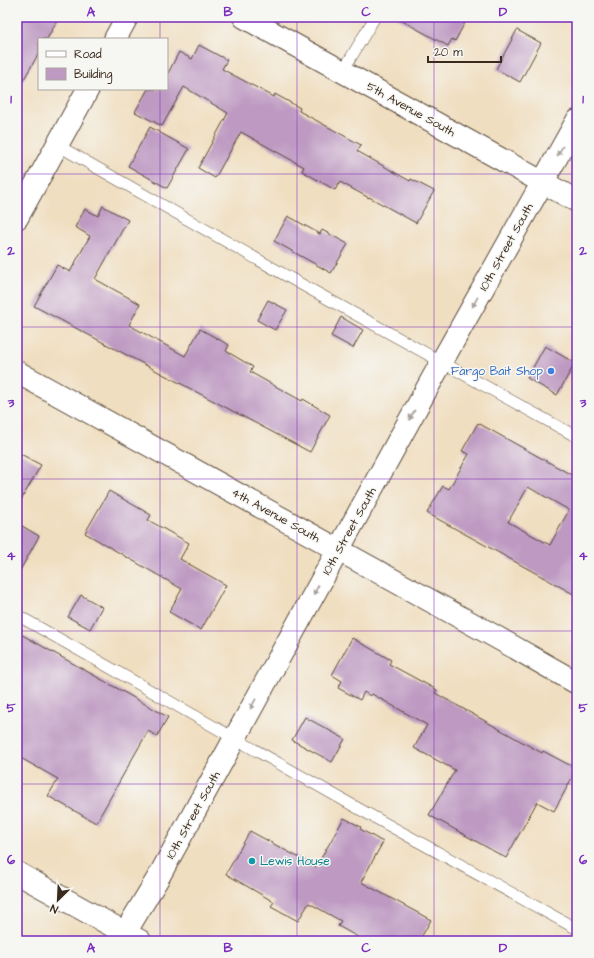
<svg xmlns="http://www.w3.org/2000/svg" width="594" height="958" font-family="'Architects Daughter',sans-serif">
  <rect width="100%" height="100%" fill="#f6f6f2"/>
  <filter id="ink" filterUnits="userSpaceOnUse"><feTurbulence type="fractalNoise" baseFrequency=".025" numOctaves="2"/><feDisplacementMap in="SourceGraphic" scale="8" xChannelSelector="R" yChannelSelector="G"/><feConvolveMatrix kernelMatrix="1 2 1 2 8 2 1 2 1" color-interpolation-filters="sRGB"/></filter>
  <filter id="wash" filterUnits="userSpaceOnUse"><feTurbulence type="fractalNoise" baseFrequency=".012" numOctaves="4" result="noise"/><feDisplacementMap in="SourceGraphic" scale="16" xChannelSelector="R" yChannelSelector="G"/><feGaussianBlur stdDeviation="0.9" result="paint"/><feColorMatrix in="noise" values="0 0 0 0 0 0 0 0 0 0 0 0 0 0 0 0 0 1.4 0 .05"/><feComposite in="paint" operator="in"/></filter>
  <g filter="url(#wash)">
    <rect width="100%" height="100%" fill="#f0dec0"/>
    <g id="blocks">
      <!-- building -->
      <g fill="#be9ac2" fill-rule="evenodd">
        <path d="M17,17h42l-12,22h-8v14l-22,38z"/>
        <path d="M395,17h73l-13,24 -3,-2 -4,7z"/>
        <path d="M517,30l24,13 -21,39 -24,-13z"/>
        <path d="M199,45l28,15 -5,9 52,28 1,-3 25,14 -1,3 62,34 -4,6 53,30 1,-2 23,12 -18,32 -47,-26v1l-29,-16 -5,8 -33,-19 2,-4 -63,-35 -26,46 -17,-10 30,-55 -44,-26 -22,39 -27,-14 13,-23h19v-14l12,-23 13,7z"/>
        <path d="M150,127l39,22 -22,39 -39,-22z"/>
        <path d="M103,206l25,14 -33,59 45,25 -11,21 56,31 15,-27 29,16 -3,6 27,16 -3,5 52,29 1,-2 27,16 -20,37 -276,-146 23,-41 13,7 20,-36 -15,-9 10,-18 13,7z"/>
        <path d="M288,216l32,18 2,-4 26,14 -17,29 -57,-32z"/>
        <path d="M268,300l19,10 -12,20 -18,-10z"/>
        <path d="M341,317l22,13 -10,18 -22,-12z"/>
        <path d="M545,346l30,17 -18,32 -30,-17z"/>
        <path d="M478,423l99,55v118l-150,-83 16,-27 6,3 20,-35 -7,-3zM528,487l41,23 -19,35 -42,-23z"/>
        <path d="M17,452l24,13 -24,42z"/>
        <path d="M109,491l42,24 -3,5 41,23 -9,16 46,26 -25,45 -32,-18 13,-23 -97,-56z"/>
        <path d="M17,523l22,13 -22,40z"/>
        <path d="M81,595l21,12 -12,22 -22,-12z"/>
        <path d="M17,632l151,85 -11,19 -9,-5 -52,92 -48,-27 10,-17 -41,-23z"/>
        <path d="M352,638l39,22 -2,4 48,26 -2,3 107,60 1,-2 34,18 -23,42 -17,-9 -31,56 -77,-43 26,-45 -41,-22 13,-23 -55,-31 -2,2 -6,-4 -4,8 -22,-12 4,-7 -10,-6z"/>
        <path d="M305,717l40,22 -13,23 -40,-22z"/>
        <path d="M344,818l17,9 -1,2 23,13 -22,40 70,38 -12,21h-54l-27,-15 3,-5 -32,-18 -11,18 -27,-15 3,-4 -48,-28 24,-43 66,36z"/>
      </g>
    </g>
  </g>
  <g filter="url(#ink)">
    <use href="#blocks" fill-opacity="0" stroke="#564536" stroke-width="1"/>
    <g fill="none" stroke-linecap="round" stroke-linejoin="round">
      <defs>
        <g id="service">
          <path d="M343,71l32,-54"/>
          <path d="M57,145l242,138 278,154"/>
          <path d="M17,615l344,195 216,119"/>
        </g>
        <g id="minor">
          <path d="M244,17l298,165"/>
          <path d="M115,39l12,-22"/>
          <path d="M17,218l71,-129"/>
          <path d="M17,372l479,265 81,46"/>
          <path d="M17,873l123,68"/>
        </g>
        <path id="tertiary" d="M542,182l35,19"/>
        <path id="primary" d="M120,941l38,-63 283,-515 136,-242"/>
      </defs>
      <!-- service casing -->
      <use href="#service" stroke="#564536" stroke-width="12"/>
      <!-- minor casing -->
      <use href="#minor" stroke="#564536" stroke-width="24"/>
      <!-- tertiary casing -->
      <use href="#tertiary" stroke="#564536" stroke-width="24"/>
      <!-- primary casing -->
      <use href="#primary" stroke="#564536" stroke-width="24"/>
      <!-- service -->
      <use href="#service" stroke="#fff" stroke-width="11"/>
      <!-- minor -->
      <use href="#minor" stroke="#fff" stroke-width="22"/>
      <!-- tertiary -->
      <use href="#tertiary" stroke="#fff" stroke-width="22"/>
      <!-- primary -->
      <use href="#primary" stroke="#fff" stroke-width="22"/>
    </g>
    <!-- one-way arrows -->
    <defs><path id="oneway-solid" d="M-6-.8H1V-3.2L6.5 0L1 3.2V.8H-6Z"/></defs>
    <g fill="#a79f9a">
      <use href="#oneway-solid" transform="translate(560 151) rotate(120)"/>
      <use href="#oneway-solid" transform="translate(475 302) rotate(119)"/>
      <use href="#oneway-solid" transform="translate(412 415) rotate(119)"/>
      <use href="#oneway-solid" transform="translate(316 590) rotate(119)"/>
      <use href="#oneway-solid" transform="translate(253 704) rotate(119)"/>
    </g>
  </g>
  <!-- grid -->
  <path fill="none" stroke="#7b2cbf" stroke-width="1" stroke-opacity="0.55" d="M160,17v22M297,17v924M434,17v924M160,89v852M17,174h560M17,327h560M17,479h560M17,631h560M17,784h560"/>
  <!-- markers -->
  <circle fill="#3f7fe0" stroke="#f6f6f2" stroke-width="1.5" cx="551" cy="371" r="4"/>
  <circle fill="#0f9aa8" stroke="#f6f6f2" stroke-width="1.5" cx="252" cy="861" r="4"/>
  <g text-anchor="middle" stroke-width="3" stroke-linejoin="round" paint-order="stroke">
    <!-- street labels -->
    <g font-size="12" fill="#3b2a1e" stroke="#f6f6f2">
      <text transform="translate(411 109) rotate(29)" y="4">5th Avenue South</text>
      <text transform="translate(506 247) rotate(-61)" y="4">10th Street South</text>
      <text transform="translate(276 515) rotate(29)" y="4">4th Avenue South</text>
      <text transform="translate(349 531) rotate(-61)" y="4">10th Street South</text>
      <text transform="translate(193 815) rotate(-61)" y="4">10th Street South</text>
    </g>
    <!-- shop labels -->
    <g font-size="12" fill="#366cbe" stroke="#f6f6f2" text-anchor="end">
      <text x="543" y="375">Fargo Bait Shop</text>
    </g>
    <!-- culture labels -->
    <g font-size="12" fill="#0d838f" stroke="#f6f6f2" text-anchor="start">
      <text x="260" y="865">Lewis House</text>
    </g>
  </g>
  <!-- margin -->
  <rect width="594" height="958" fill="none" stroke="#f6f6f2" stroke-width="44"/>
  <!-- legend -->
  <rect x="38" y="38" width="130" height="52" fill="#f6f6f2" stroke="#aba49d"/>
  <rect x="46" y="51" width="20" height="6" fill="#ffffff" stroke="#aba49d"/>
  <text x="74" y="58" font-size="12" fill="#3b2a1e">Road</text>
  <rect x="46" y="68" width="20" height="12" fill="#be9ac2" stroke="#aba49d"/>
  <text x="74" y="78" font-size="12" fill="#3b2a1e">Building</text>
  <!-- north arrow -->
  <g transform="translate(58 900) rotate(204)" stroke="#f6f6f2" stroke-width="3" paint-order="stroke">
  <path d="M0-3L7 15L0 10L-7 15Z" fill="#3b2a1e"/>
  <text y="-6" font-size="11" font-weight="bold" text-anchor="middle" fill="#3b2a1e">N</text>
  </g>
  <!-- scale -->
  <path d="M428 56v6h73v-6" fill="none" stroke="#3b2a1e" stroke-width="2"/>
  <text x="434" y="56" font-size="12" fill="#3b2a1e" stroke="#f6f6f2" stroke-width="3" paint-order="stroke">20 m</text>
  <rect x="22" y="22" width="550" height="914" fill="none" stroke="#7b2cbf" stroke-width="1.5"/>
  <g font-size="13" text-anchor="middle" font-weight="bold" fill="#7b2cbf">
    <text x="91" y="16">A</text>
    <text x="228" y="16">B</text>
    <text x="366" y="16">C</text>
    <text x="503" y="16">D</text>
    <text x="11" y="103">1</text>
    <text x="583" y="103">1</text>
    <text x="11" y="255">2</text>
    <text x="583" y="255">2</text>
    <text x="11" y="407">3</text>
    <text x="583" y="407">3</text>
    <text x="11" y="560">4</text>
    <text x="583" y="560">4</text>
    <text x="11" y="712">5</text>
    <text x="583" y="712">5</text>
    <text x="11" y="864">6</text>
    <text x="583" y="864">6</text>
    <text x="91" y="952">A</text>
    <text x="228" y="952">B</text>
    <text x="366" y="952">C</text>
    <text x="503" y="952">D</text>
  </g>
</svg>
